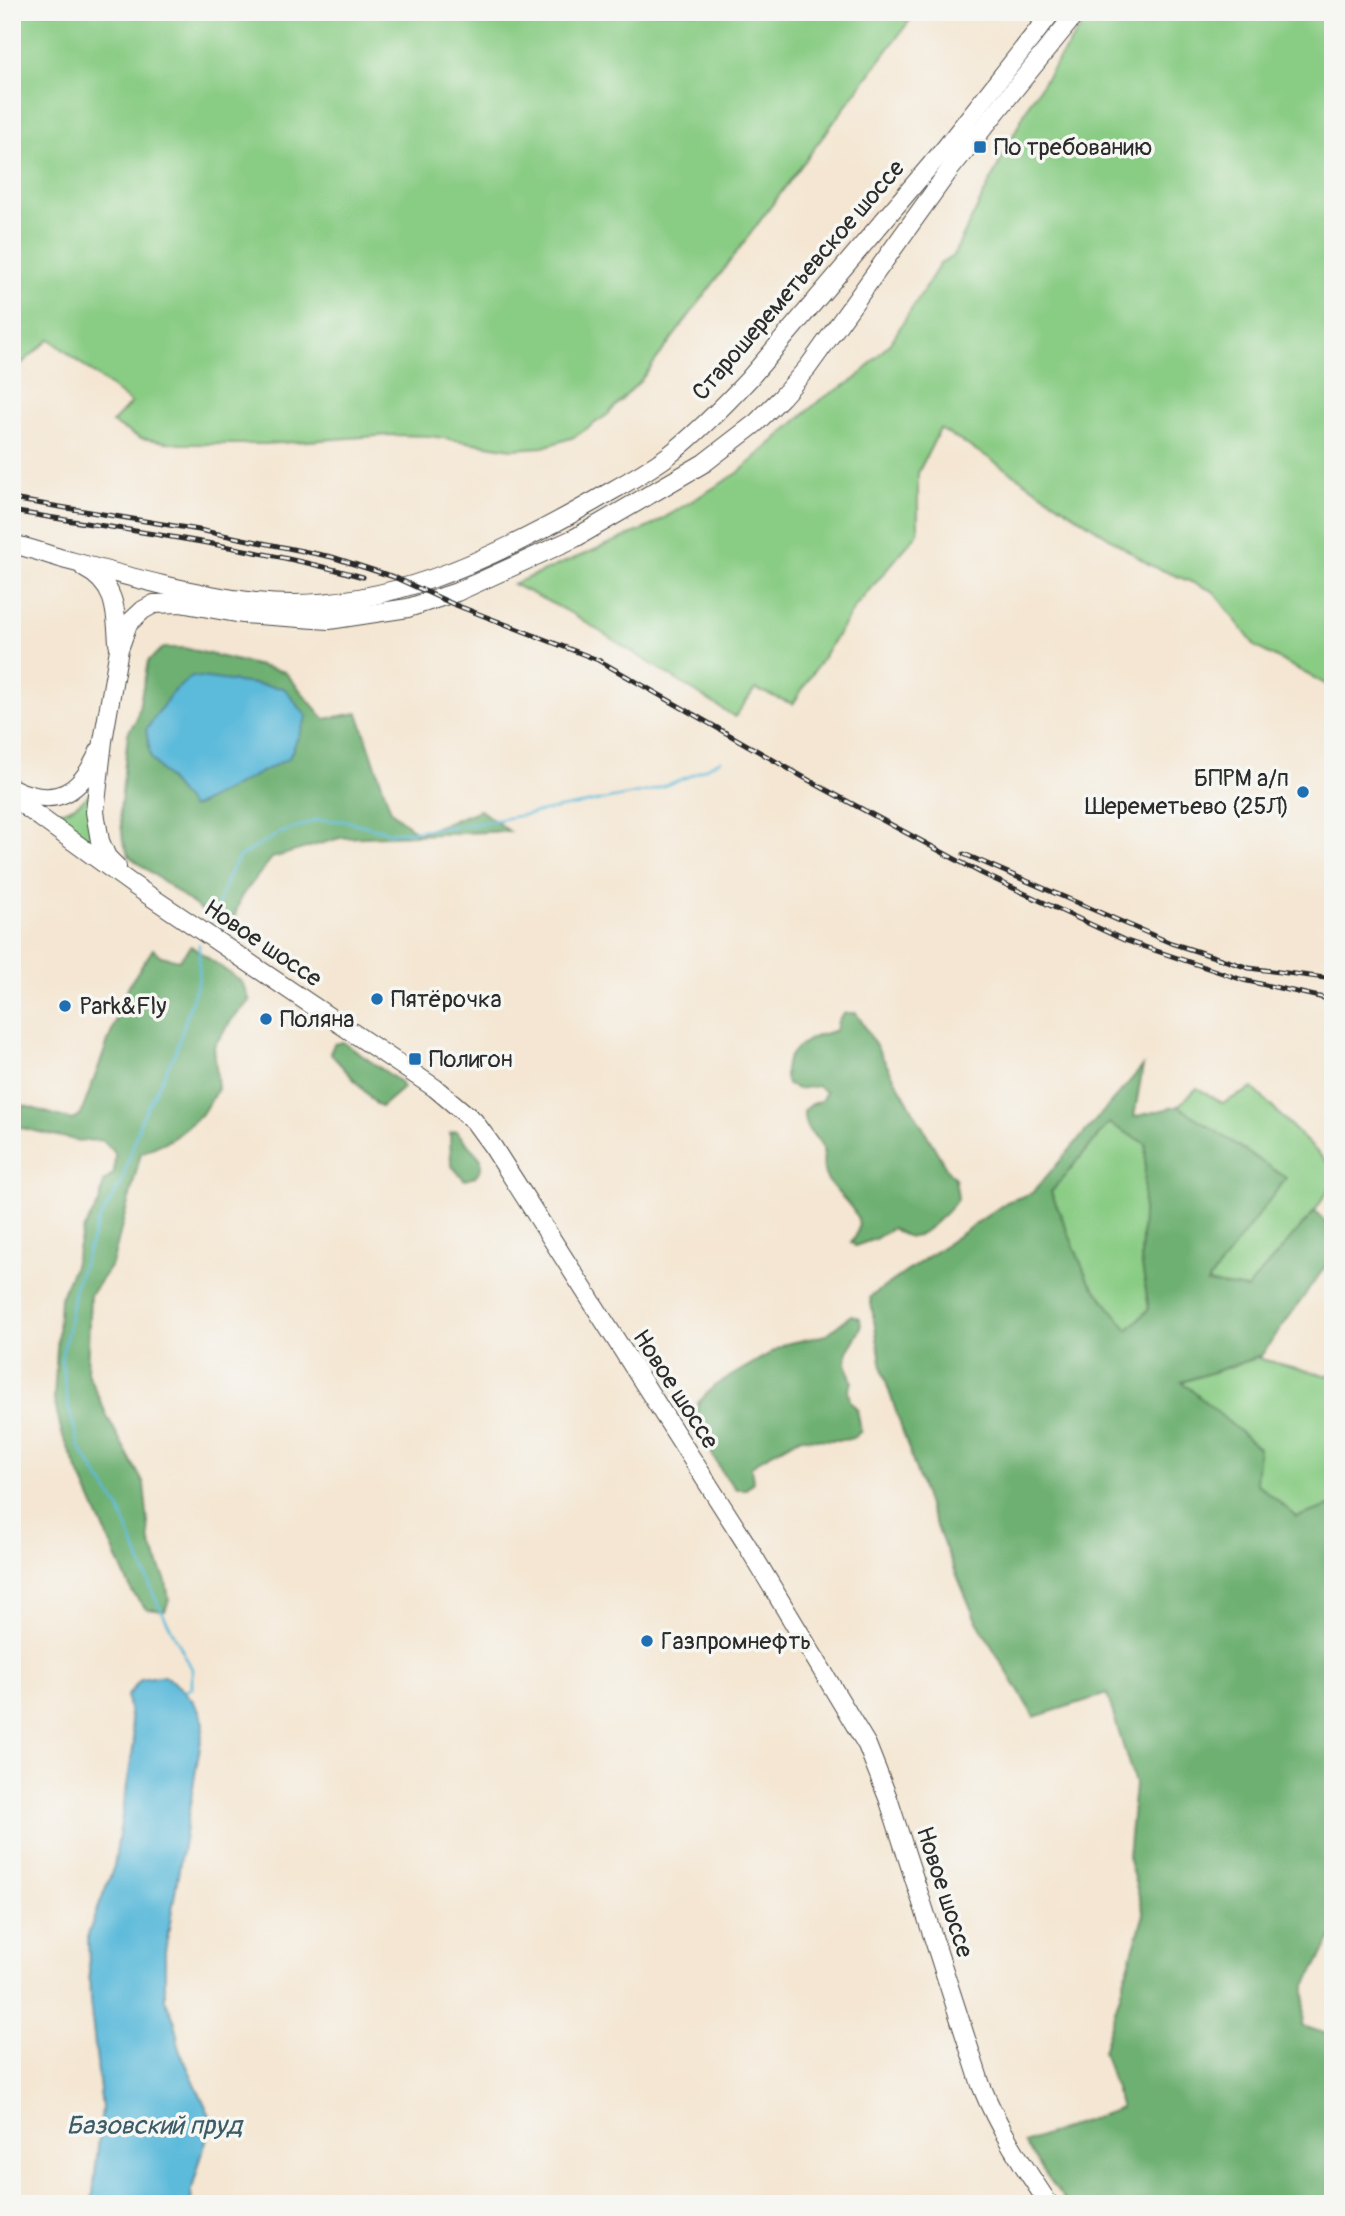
<svg xmlns="http://www.w3.org/2000/svg" width="1345" height="2216" font-family="Pangolin,sans-serif">
  <rect width="100%" height="100%" fill="#f6f6f2"/>
  <filter id="ink" filterUnits="userSpaceOnUse"><feTurbulence type="fractalNoise" baseFrequency=".0143" numOctaves="2"/><feDisplacementMap in="SourceGraphic" scale="14" xChannelSelector="R" yChannelSelector="G"/><feConvolveMatrix kernelMatrix="1 2 1 2 8 2 1 2 1" color-interpolation-filters="sRGB"/></filter>
  <filter id="wash" filterUnits="userSpaceOnUse"><feTurbulence type="fractalNoise" baseFrequency=".00686" numOctaves="4" result="noise"/><feDisplacementMap in="SourceGraphic" scale="28" xChannelSelector="R" yChannelSelector="G"/><feGaussianBlur stdDeviation="1.57" result="paint"/><feColorMatrix in="noise" values="0 0 0 0 0 0 0 0 0 0 0 0 0 0 0 0 0 1.4 0 .05"/><feComposite in="paint" operator="in"/></filter>
  <g filter="url(#wash)">
    <rect width="100%" height="100%" fill="#f4e6d2"/>
    <!-- green -->
    <g fill="#89cc84" stroke="#5a7c58" stroke-width="2">
      <path d="M12,12h904l-275,368 -34,35 -33,22 -31,10 -31,2 -82,-13 -39,-1 -125,9h-86l-40,-6 -28,-15 19,-20 -81,-64 -29,25 -9,-6z"/>
      <path d="M1091,12h242v676l-77,-41 -43,-56 -63,-26 -161,-107 -49,-29 -22,44v60l-63,74 -62,97 -38,-15 -20,28 -164,-104 -58,-29 136,-57 89,-54 83,-74 35,-20 35,-37 49,-78 13,-8 77,-154z"/>
      <path d="M90,794l4,52 -52,-35 3,-1c18,6 32,-4 45,-16z"/>
      <path d="M1197,1088l26,15 30,-15 80,80v15l-18,28 -68,78 -40,-6 78,-105 -107,-72z"/>
      <path d="M1109,1123l38,21 -6,115 8,50 -21,21 -40,-50 -37,-88z"/>
      <path d="M1257,1358l71,18 5,-6v135l-36,12 -41,-34 -74,-101z"/>
    </g>
    <!-- forest -->
    <g fill="#6eb072" stroke="#4c6e4e" stroke-width="2" fill-rule="evenodd">
      <path d="M163,648h21l101,24 39,47 34,-6 33,98 27,23 62,-24 29,21 -169,7 -68,20 -31,39 -10,30 -27,-15 -75,-56 -6,-15 -3,-29 8,-79 9,-15 11,-57z"/>
      <path d="M191,946l51,36 8,19 -17,17 -19,28 4,43 -17,26 -29,24 -31,14 -29,111 -22,31 -3,77 22,48 35,64 6,59 16,38 3,19 -4,11 -19,-2 -14,-17 -70,-158 -8,-35 6,-101 13,-29 10,-39 16,-27 5,-21 10,-9 1,-20 -13,-13 -22,1 -68,-15v-24l60,18 9,-6 48,-129 24,-36 8,7 18,4z"/>
      <path d="M845,1013h11l6,9 86,149 7,7 3,20c-6,10 -35,39 -46,39 -8,0 -14,-5 -20,-9l-17,11 -20,7 -4,-4c24,-26 -15,-45 -25,-65 -5,-9 -1,-18 -3,-28 -4,-15 -20,-14 -19,-38l8,-7 9,-3 5,-9 -9,-6 -20,3 -10,-5c-7,-19 4,-34 21,-44 8,-5 19,-6 28,-10l2,-9z"/>
      <path d="M343,1042l57,40 3,6 -22,19 -5,-3 -46,-51 4,-9z"/>
      <path d="M1143,1066l-9,51 44,-11 108,72 -79,105 40,6 68,-78 18,19v26l-72,100 -79,26 77,66 -3,35 41,34 36,-12v430l-28,52 -2,39 30,10v168h-266l-43,-61 97,-35 -18,-57 41,-137 -16,-57 7,-73 -28,-90 -73,23 -59,-99 -46,-109 -46,-136 -13,-76 137,-95 25,-9zM1109,1123l37,21 -5,115 8,50 -21,21 -40,-50 -37,-88z"/>
      <path d="M456,1131l25,28v9l-6,9 -10,3 -14,-15 -1,-32z"/>
      <path d="M851,1315l9,3 1,10 -14,24 -1,11 6,19 -4,9 2,10 7,8 4,22c-2,2 -6,6 -9,7 -8,4 -42,1 -51,-1l-42,23 -8,7 2,15 -7,7h-10l-13,-15 -28,-51 3,-20 16,-17 72,-42 40,-9z"/>
    </g>
    <!-- water -->
    <g fill="#5cbada" stroke="#447282" stroke-width="2">
      <path d="M192,676l92,12 23,29 -18,41 -97,50 -41,-50 -5,-28 25,-36z"/>
      <path d="M164,1675c21,16 31,23 40,48l-39,228v48l10,23 4,27 33,71 -20,69 -1,15h-99l10,-96 -12,-107 -2,-67 26,-68 20,-123 -7,-47 14,-17z"/>
    </g>
    <g fill="none" stroke-linecap="round" stroke-linejoin="round">
      <!-- stream -->
      <g stroke="#5cbada" stroke-width="2.5">
        <path d="M211,924l18,-50 10,-17 41,-24 37,-13 29,1 47,12 83,-9 174,-33 40,-15 31,-16"/>
        <path d="M185,1691l7,-3v-19l-37,-71 -36,-90 -39,-59 -12,-45 -7,-46 7,-28 6,-40 24,-68 24,-40 19,-62 34,-67 24,-75v-34"/>
      </g>
    </g>
  </g>
  <g filter="url(#ink)">
    <g fill="none" stroke-linecap="round" stroke-linejoin="round">
      <defs>
        <g id="major">
          <path d="M12,544c18,4 34,10 51,15 63,17 128,35 192,43 122,14 238,-43 341,-102 24,-14 49,-27 72,-44 29,-23 55,-49 81,-77l197,-232 106,-135"/>
          <path d="M84,568c32,16 32,43 34,75"/>
          <path d="M12,788c44,21 69,5 87,-37"/>
          <path d="M12,797l120,87 303,204 39,33 19,26 252,395 122,203 21,53 93,287c18,45 41,79 68,119"/>
          <path d="M117,867l-10,-10 -7,-16 -5,-29 8,-71 16,-92 9,-25 15,-14 11,-6 26,-1 62,11 87,6 79,-12 49,-16 118,-54 129,-75 52,-40 26,-26 26,-30 143,-199 126,-156"/>
        </g>
      </defs>
      <!-- major casing -->
      <use href="#major" stroke="#494744" stroke-width="20"/>
      <!-- major -->
      <use href="#major" stroke="#fff" stroke-width="18"/>
      <defs>
        <g id="rail">
          <path d="M12,499l187,31 133,27 62,20 59,27 145,56 221,126 162,87 143,67 119,40 90,20"/>
          <path d="M12,511c117,20 237,35 351,66"/>
          <path d="M964,854l207,89 78,25 84,11"/>
        </g>
      </defs>
      <!-- rail casing -->
      <use href="#rail" stroke="#2b2b2b" stroke-width="5"/>
      <!-- rail -->
      <use href="#rail" stroke="#f6f6f2" stroke-width="2.5" stroke-dasharray="8" stroke-linecap="butt"/>
    </g>
  </g>
  <!-- markers -->
  <g fill="#1f6fb2" stroke="#f6f6f2" stroke-width="2.5">
    <rect x="973" y="140" width="14" height="14" rx="3.5"/>
    <circle cx="1303" cy="792" r="7"/>
    <circle cx="377" cy="999" r="7"/>
    <circle cx="65" cy="1006" r="7"/>
    <circle cx="266" cy="1019" r="7"/>
    <rect x="408" y="1052" width="14" height="14" rx="3.5"/>
    <circle cx="647" cy="1641" r="7"/>
  </g>
  <g text-anchor="middle" stroke-width="7" stroke-linejoin="round" paint-order="stroke">
    <!-- poi labels -->
    <g font-size="24" fill="#2b2b2b" stroke="#f6f6f2" text-anchor="start">
      <text x="994" y="155">По требованию</text>
      <text x="1289" y="786" text-anchor="end">БПРМ а/п<tspan x="1289" dy="28">Шереметьево (25Л)</tspan></text>
      <text x="391" y="1007">Пятёрочка</text>
      <text x="79" y="1014">Park&amp;Fly</text>
      <text x="280" y="1027">Поляна</text>
      <text x="429" y="1067">Полигон</text>
      <text x="661" y="1649">Газпромнефть</text>
    </g>
    <!-- street labels -->
    <g font-size="24" fill="#2b2b2b" stroke="#f6f6f2">
      <text transform="translate(798 280) rotate(-49)" y="8">Старошереметьевское шоссе</text>
      <text transform="translate(263 943) rotate(34)" y="8">Новое шоссе</text>
      <text transform="translate(676 1389) rotate(57)" y="8">Новое шоссе</text>
      <text transform="translate(945 1892) rotate(72)" y="8">Новое шоссе</text>
    </g>
    <!-- water labels -->
    <g font-size="26" font-style="italic" fill="#3c5d68" stroke="#f6f6f2">
      <text x="154" y="2134">Базовский пруд</text>
    </g>
  </g>
  <!-- margin -->
  <rect width="1345" height="2216" fill="none" stroke="#f6f6f2" stroke-width="42"/>
</svg>
